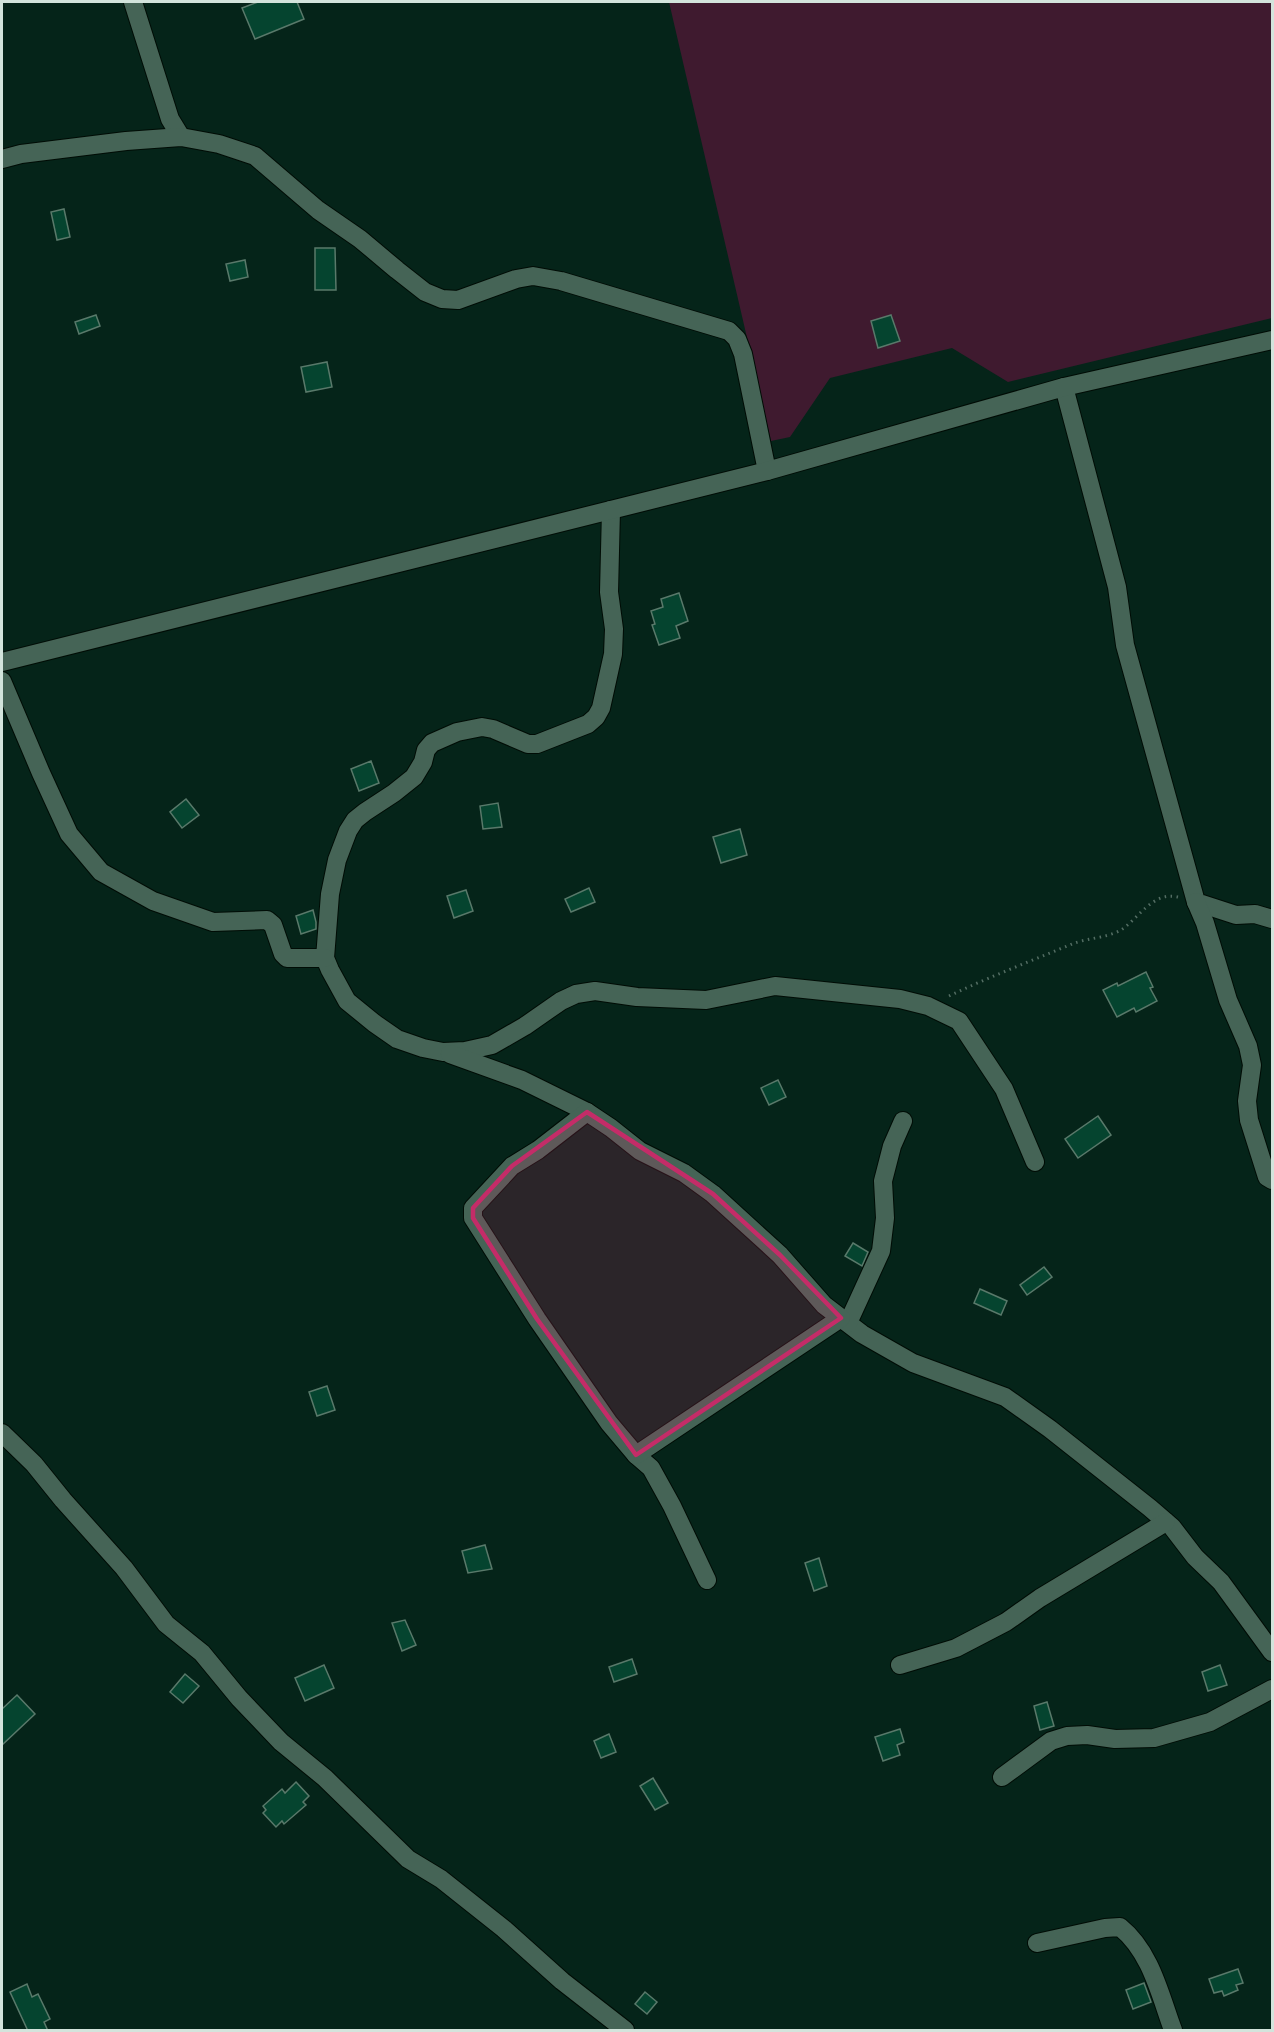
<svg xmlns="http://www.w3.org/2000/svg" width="1274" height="2032" font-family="'Exo 2',sans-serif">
  <rect width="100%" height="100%" fill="#052419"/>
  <!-- green -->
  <path fill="#3f1a2f" d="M669,2h603v316l-264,64 -56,-34 -122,30 -40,59 -19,4z"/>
  <!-- building -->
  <g fill="#05442f" stroke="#59796a" stroke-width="1.5">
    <path d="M258,2h39l7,17 -49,20 -13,-31z"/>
    <path d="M64,209l6,28 -13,3 -6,-28z"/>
    <path d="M315,248h20l1,42h-21z"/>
    <path d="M245,260l3,17 -18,4 -4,-17z"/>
    <path d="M96,315l4,11 -21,8 -4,-12z"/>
    <path d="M891,315l9,26 -22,7 -7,-27z"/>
    <path d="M327,362l5,25 -26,5 -5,-25z"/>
    <path d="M679,593l9,28 -12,5 4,12 -21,7 -7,-20 3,-1 -4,-13 12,-4 -2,-8z"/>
    <path d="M371,761l8,22 -20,8 -8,-22z"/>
    <path d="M186,799l13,16 -17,13 -12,-16z"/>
    <path d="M498,803l4,24 -19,2 -3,-23z"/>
    <path d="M740,829l7,26 -26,8 -8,-26z"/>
    <path d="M589,888l6,14 -24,10 -6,-13z"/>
    <path d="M466,890l7,21 -19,7 -7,-22z"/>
    <path d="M313,910l3,12v7l-15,5 -5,-18z"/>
    <path d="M1146,972l7,15 -3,1 7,13 -21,11 -2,-4 -17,9 -14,-27 14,-7 1,3z"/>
    <path d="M778,1080l8,17 -17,8 -8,-17z"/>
    <path d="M1098,1116l13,19 -33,23 -13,-19z"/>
    <path d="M853,1243l15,9 -6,14 -17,-10z"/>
    <path d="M1044,1267l8,10 -25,18 -7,-10z"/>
    <path d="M980,1289l27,12 -6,14 -27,-12z"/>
    <path d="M327,1386l8,24 -18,6 -8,-24z"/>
    <path d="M485,1545l7,24 -24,4 -6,-22z"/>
    <path d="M819,1558l8,28 -13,5 -9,-28z"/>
    <path d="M405,1620l11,25 -14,6 -10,-28z"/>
    <path d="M632,1659l5,15 -23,8 -5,-15z"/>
    <path d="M324,1665l10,23 -29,13 -10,-23z"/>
    <path d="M1220,1665l7,20 -19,6 -6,-19z"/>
    <path d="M185,1674l14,12 -16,17 -13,-11z"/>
    <path d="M17,1695l18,19 -33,31v-36z"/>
    <path d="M1047,1702l7,24 -14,4 -6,-24z"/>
    <path d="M900,1729l4,13 -7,3 3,10 -17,6 -8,-24z"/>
    <path d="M609,1734l7,18 -15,6 -7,-17z"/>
    <path d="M653,1778l15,25 -13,7 -15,-24z"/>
    <path d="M296,1782l13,14 -6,6 3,3 -22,19 -2,-3 -6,6 -13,-14 3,-3 -3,-4 19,-17 3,4z"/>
    <path d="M1238,1969l5,14 -7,2 2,5 -14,6 -2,-5 -8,2 -5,-14z"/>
    <path d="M1144,1983l7,19 -18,7 -7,-19z"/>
    <path d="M27,1984l5,13 6,-3 12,25 -6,3 4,9h-20l-18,-39z"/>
    <path d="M645,1992l12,10 -10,12 -12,-10z"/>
  </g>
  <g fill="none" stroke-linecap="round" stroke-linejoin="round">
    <defs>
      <g id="minor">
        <path d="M133,2l37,117 11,18"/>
        <path d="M2,159l19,-5 105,-13 55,-4 38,7 36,12 63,54 42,29 37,31 28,22 17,7 16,1 58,-21 17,-3 28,5 168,50 8,8 6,15 24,117"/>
        <path d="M1064,387l53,200 8,58 71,257 40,13 19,-1 17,5"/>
        <path d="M611,510l-2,82 5,37 -1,25 -12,54 -5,9 -8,7 -51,20h-9l-35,-15 -11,-2 -25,5 -25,11 -6,7 -3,12 -9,15 -20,16 -29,19 -10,8 -7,11 -11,29 -7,34 -5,64 5,12 17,31 27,22 23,16 26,9 20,4 22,-1 27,-6 33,-19 36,-25 15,-7 19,-3 42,6 69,3 69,-14 125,13 28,7 31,15 45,68 31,73"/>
        <path d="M2,662l765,-191 297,-84 208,-47"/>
        <path d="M2,681l39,92 28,61 32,38 52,29 60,21 54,-2 6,5 10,29 4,4h38"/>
        <path d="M1196,902l9,21 23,77 20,46 4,19 -5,36 2,19 18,57 5,3"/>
        <path d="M450,1054l72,26 65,32 24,16 29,23 44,22 29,21 67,61 44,50 38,29 51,29 92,34 45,32 100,79 22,19 23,30 26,25 51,70"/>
        <path d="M587,1112l-49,38 -26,16 -39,42v10l64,101 72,104 27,32 15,13 21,38 35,74"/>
        <path d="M848,1323l33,-72 4,-33 -2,-37 9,-35 11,-25"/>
        <path d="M2,1433l32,31 29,36 61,68 42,56 36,29 37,45 42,44 44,36 83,81 33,20 63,50 58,52 63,49"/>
        <path d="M636,1455l205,-137"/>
        <path d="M900,1665l56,-17 50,-26 34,-24 126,-76"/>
        <path d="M1002,1777l49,-36 16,-5 20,-1 28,4 39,-1 56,-16 62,-33"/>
        <path d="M1037,1943l68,-15 15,-1c31,25 40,68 53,103"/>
      </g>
    </defs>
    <!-- minor casing -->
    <use href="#minor" stroke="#000c05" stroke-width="20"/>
    <!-- path -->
    <path stroke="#536d63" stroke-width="3" stroke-dasharray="1.5 4.5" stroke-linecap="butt" d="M949,996c40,-19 82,-35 123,-52 15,-6 35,-6 49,-14 18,-12 32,-39 57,-33"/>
    <!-- minor -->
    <use href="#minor" stroke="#456456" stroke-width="18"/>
  </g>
  <!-- marked area -->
  <path fill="#c42c68" fill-opacity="0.2" stroke="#c42c68" stroke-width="4.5" stroke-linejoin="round" d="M587,1112l126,82 67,61 61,63 -205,137 -99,-136 -64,-101v-10l39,-42z"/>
  <!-- border -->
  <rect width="1274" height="2032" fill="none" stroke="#d3e4dc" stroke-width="6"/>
</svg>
